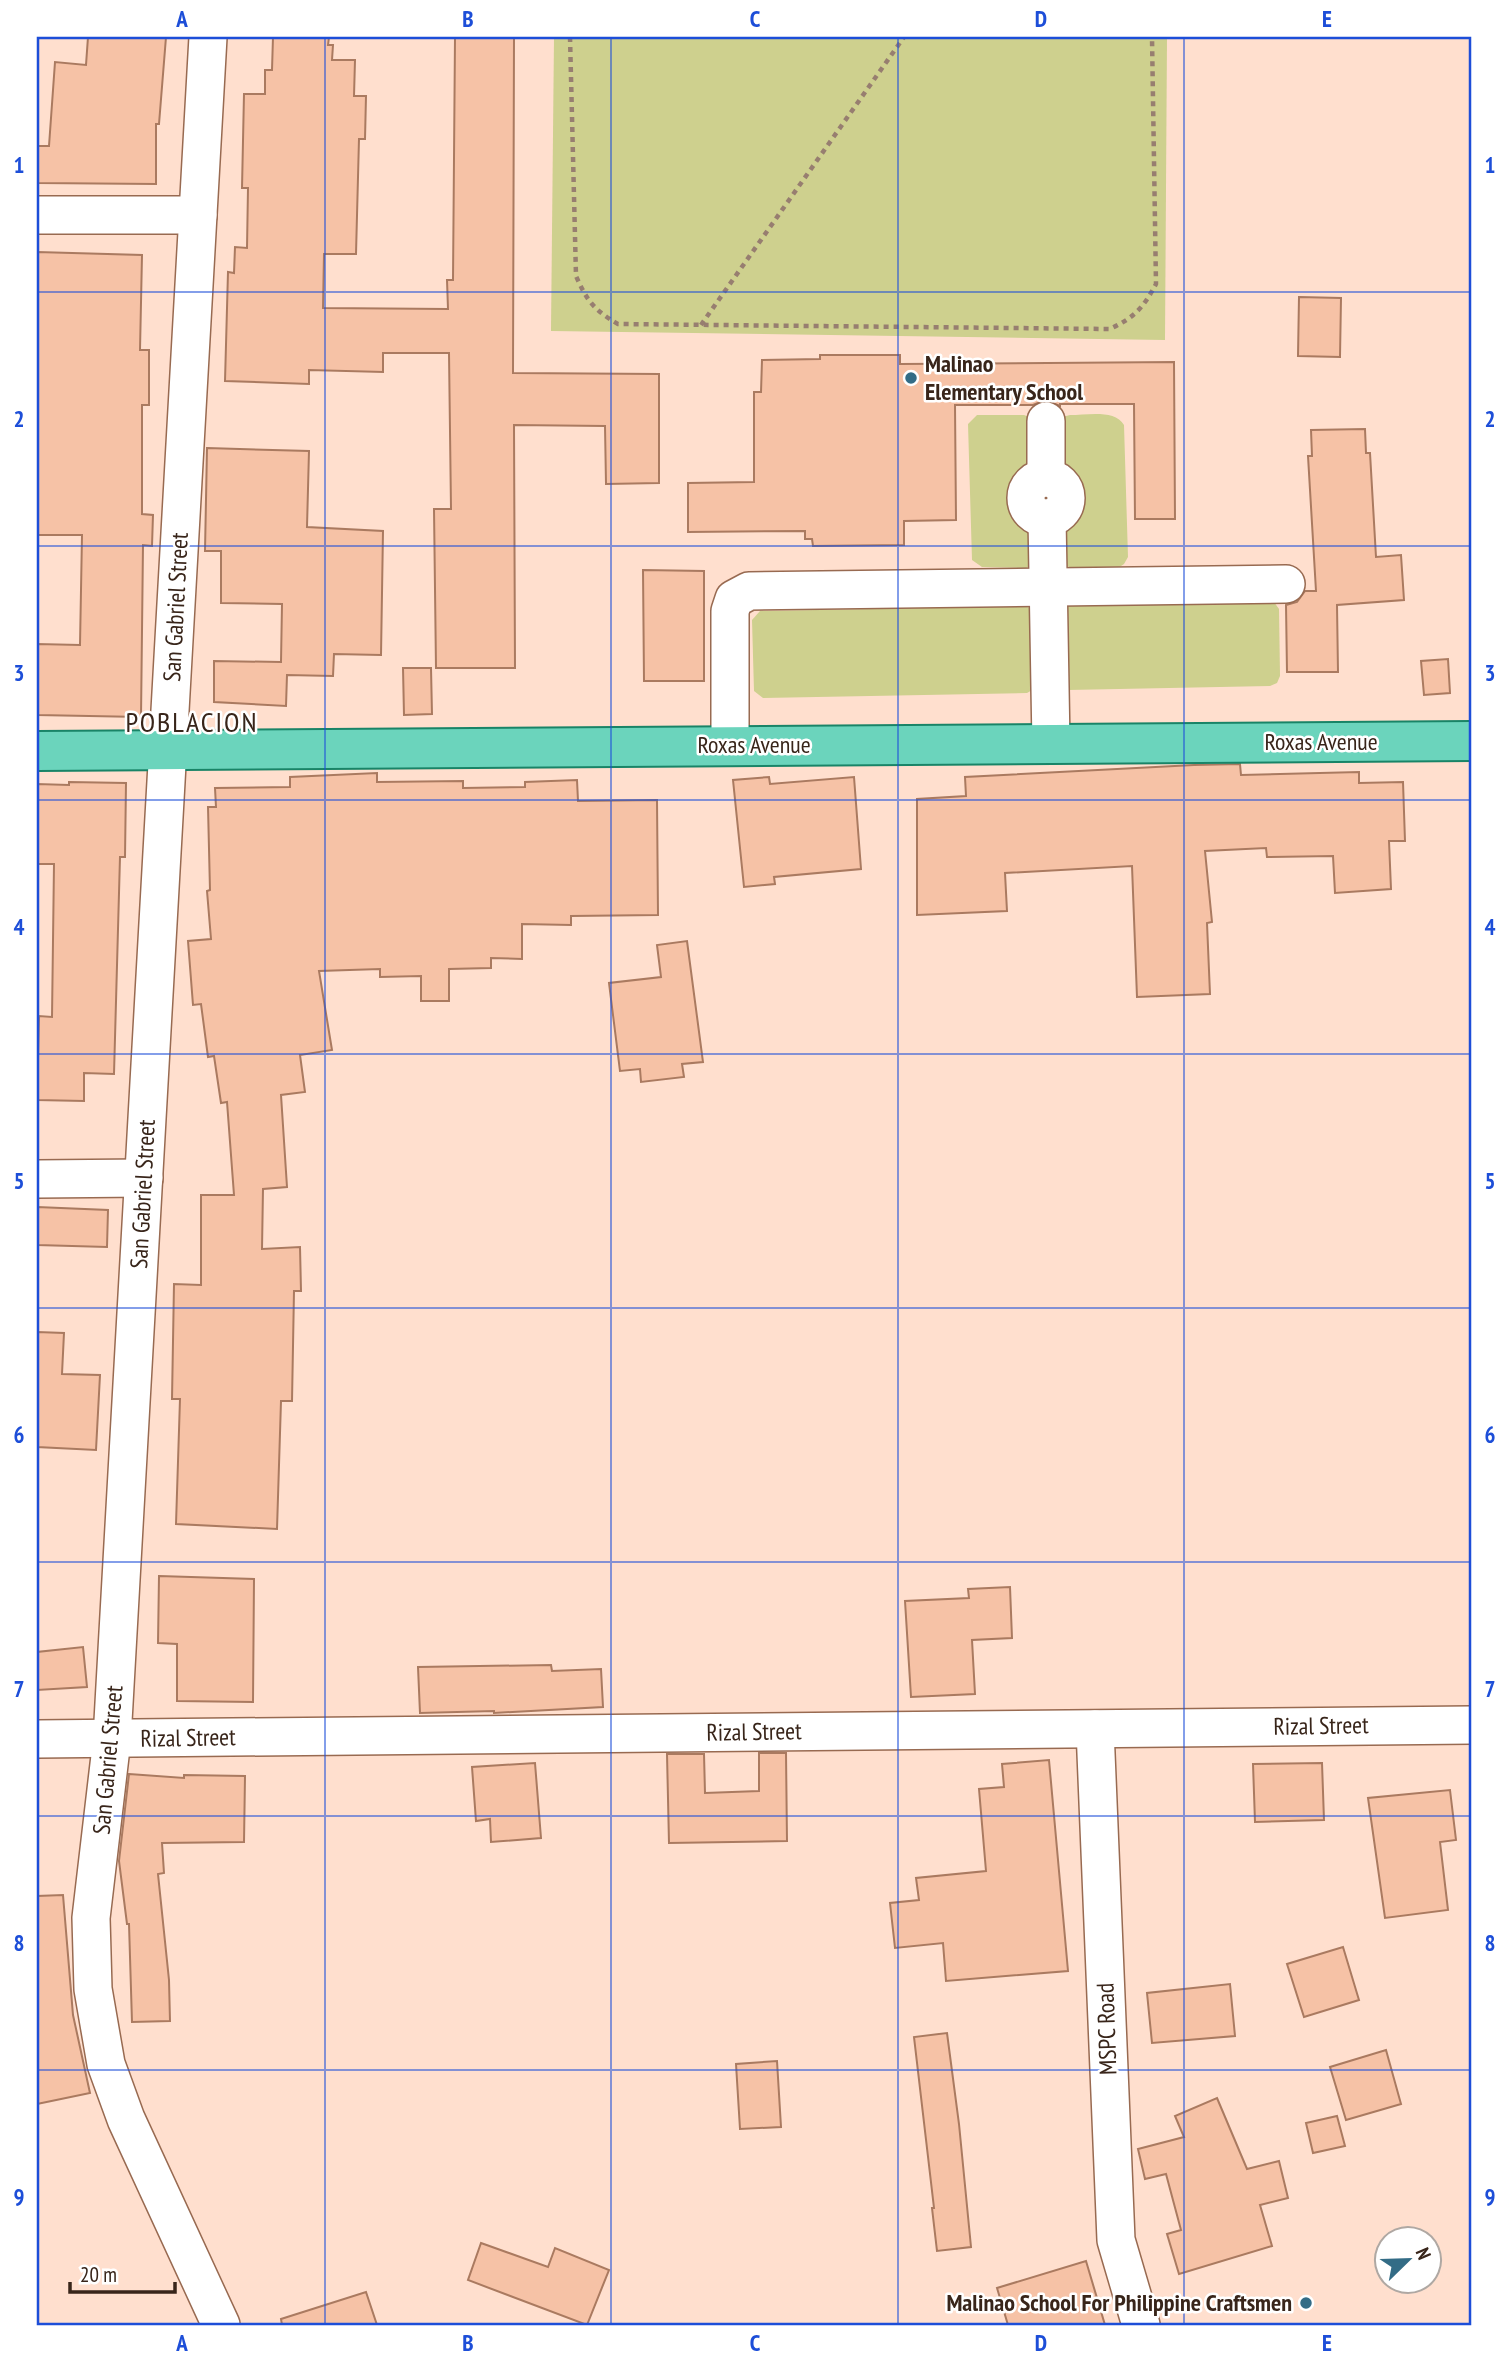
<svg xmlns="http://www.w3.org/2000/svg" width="1509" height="2362" font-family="'PT Sans Narrow',sans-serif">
  <rect width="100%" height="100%" fill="#ffdfce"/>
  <!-- green -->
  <g fill="#ced08e">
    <path d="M554,37h613l-2,303 -614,-9z"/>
    <path d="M977,415h47l8,3 -3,53c-25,18 -15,42 6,58l-5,37 -4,2 -44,-1 -10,-7 -4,-136z"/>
    <path d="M1070,415c17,0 45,-6 54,10l4,132 -4,7 -6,4h-47l-7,-4 -2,-38c24,-18 18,-43 -4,-59l4,-50z"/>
    <path d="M1274,602l5,7 1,67 -3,7 -7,3 -202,4 -3,-84 4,-2z"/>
    <path d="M1025,606l7,3 2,80 -7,4 -264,5 -9,-7 -2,-71 8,-9z"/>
  </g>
  <!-- building -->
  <g fill="#f6c2a6" stroke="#aa7a60" stroke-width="2">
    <path d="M88,37h78l-7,87h-3v60l-119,-1v-37h12l6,-84 31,3z"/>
    <path d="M273,37h56l-1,8h5l-1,15h23l-1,36h12l-1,43h-6l-3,115h-32l-1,54 125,1 -1,-29h6l2,-243h59l-1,336 146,1v109l-53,1 -1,-58 -91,-1 1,243h-79l-2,-159h17l-2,-156h-66v19l-74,-2v14l-84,-3 3,-109 6,1 1,-26 12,1 1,-60h-6l2,-94h21v-24h7z"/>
    <path d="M37,252l105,3 -2,95h9v55h-7v109l11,1 -1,31 -9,-1 -2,172 -104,-2v-71l43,1 2,-110h-45z"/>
    <path d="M1299,297l42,1 -1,59 -42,-1z"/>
    <path d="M820,355h80v9l274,-2 1,157h-40l-1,-115h-74v2l-15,-6 -12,5h-78l1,115 -52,1v24l-91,1 -1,-7h-7v-8l-117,1v-49l66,-1v-90h7l1,-32 58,-1z"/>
    <path d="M1365,429l1,24h4l6,104 25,-2 3,45 -67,5 1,67h-51l-1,-67 11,-3 8,-11h11l-8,-135h4l-1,-26z"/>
    <path d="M207,448l102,3 -2,76 76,4 -2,124 -47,-1 -1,22 -46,-1 -1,31 -72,-4v-41l67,1 1,-58 -61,-1v-52h-16z"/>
    <path d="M643,570l61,1v110h-60z"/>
    <path d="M1448,659l2,34 -26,2 -3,-34z"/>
    <path d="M403,668h28l1,46 -28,1z"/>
    <path d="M1240,764l1,11 118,-3v11l44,-1 2,59h-16l2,48 -56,4 -2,-37 -66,1 -1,-9 -61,3 7,71 -5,1 3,71 -73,3 -5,-131 -127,7 2,38 -90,4v-116l49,-3 -1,-19 229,-12z"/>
    <path d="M377,773v9l86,-1v7l62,-1v-5l52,-2 1,21 79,-1 1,115 -87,1v9l-49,-1v35l-31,-1v10l-42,1v32h-28v-25l-41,1v-8l-61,2 13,79 -32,5 5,37 -24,3 6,92 -24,2 -1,60 38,-2 1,44h-7l-2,110h-11l-4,128 -101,-5 4,-125h-8l2,-115 27,1v-90h33l-7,-93 -6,1 -7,-47 -6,1 -7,-53 -8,1 -5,-64 23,-2 -4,-48 3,-1 -2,-83h8l-1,-19 75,-1v-10z"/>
    <path d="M769,777l1,7 84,-7 7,92 -87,8 1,7 -31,3 -11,-107z"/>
    <path d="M69,782l57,1 -1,74h-5l-6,217 -30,-1v28l-47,-1 2,-84 13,1 2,-153h-17v-80l32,1z"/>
    <path d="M687,941l16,121 -21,2 2,13 -43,5 -1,-13 -20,2 -11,-88 52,-6 -4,-32z"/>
    <path d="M37,1207l71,3 -1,37 -70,-2z"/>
    <path d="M37,1332l27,1 -2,41 38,1 -4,75 -59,-3z"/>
    <path d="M159,1576l95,3 -1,123 -76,-1v-57l-19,-1z"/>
    <path d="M1010,1587l2,51 -40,2 3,54 -64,3 -6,-96 64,-3 -1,-9z"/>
    <path d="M83,1647l4,40 -50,3v-38z"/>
    <path d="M551,1665l1,6 49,-2 2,38 -109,6v-2l-74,2 -2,-46z"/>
    <path d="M759,1753h27l1,88 -118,2 -2,-89h37l1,39 54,-2z"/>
    <path d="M1049,1760l19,211 -122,10 -3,-38 -48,5 -5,-45 29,-3 -3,-22 70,-7 -7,-82 25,-2 -2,-23z"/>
    <path d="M535,1763l6,75 -50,4 -1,-23 -14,2 -4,-54z"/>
    <path d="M1322,1763l2,57 -69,2 -2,-58z"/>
    <path d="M129,1774l55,4v-3l61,1 -1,66 -82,1 2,30 -6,1 11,106 1,41 -38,1 -3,-98h-2l-8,-63z"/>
    <path d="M1450,1790l6,50 -16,2 8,68 -63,8 -17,-120z"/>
    <path d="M63,1895l10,120 17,78 -53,11v-208z"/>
    <path d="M1343,1947l16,53 -55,17 -17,-53z"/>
    <path d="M1230,1984l5,52 -83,7 -5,-50z"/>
    <path d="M947,2033l12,91 12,123 -34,4 -5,-43h2l-20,-171z"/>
    <path d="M1386,2050l15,54 -55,16 -16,-53z"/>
    <path d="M777,2061l4,66 -41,2 -4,-65z"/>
    <path d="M1217,2098l30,71 32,-8 9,37 -28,7 12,41 -93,28 -12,-40 14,-4 -15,-56 -21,5 -7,-30 46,-12 -9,-21z"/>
    <path d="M1337,2116l8,30 -32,7 -7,-30z"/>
    <path d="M481,2243l67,24 7,-19 54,22 -22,55 -119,-45z"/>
    <path d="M1086,2261l19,64h-97l-11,-37z"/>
    <path d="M366,2292l11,33h-95l-1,-6z"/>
  </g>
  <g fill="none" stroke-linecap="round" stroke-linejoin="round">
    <defs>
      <g id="minor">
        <path d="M208,37l-96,1702 -21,179 2,71 13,75 20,55 95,206"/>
        <path d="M37,215h161"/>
        <path d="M1046,421v57"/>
        <circle cx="1046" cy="498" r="20"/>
        <path d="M1047,518l4,226"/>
        <path d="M730,745v-134l4,-12 15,-8 537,-7"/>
        <path d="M37,1179l107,-1"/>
        <path d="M1095,1729l21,511 25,85"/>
        <path d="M37,1739l1435,-14"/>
      </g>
      <path id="major" d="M37,751l1435,-10"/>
    </defs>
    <!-- minor casing -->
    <use href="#minor" stroke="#986a51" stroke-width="40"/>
    <!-- major casing -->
    <use href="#major" stroke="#198467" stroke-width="42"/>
    <!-- path -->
    <g stroke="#977e70" stroke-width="4.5" stroke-dasharray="5 5" stroke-linecap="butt">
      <path d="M570,37l6,239c11,25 18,34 42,48l492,5c25,-12 33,-21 46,-45l-4,-247"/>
      <path d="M701,325l203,-288"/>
    </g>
    <!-- minor -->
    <use href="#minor" stroke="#fff" stroke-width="37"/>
    <!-- major -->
    <use href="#major" stroke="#6bd4bc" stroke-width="38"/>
  </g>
  <!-- grid -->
  <path fill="none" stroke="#1d4ed8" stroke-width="2" stroke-opacity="0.55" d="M325,37v2288M611,37v2288M898,37v2288M1184,37v2288M37,292h1435M37,546h1435M37,800h1435M37,1054h1435M37,1308h1435M37,1562h1435M37,1816h1435M37,2070h1435"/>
  <!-- markers -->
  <g fill="#336c86" stroke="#fff" stroke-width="2.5">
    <circle cx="911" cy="378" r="7"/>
    <circle cx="1306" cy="2303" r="7"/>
  </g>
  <g text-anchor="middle" stroke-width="5" stroke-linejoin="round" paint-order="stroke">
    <!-- poi labels -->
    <g font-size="24" font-weight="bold" fill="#38251a" stroke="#fff" text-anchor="start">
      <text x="925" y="372">Malinao<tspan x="925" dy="28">Elementary School</tspan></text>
      <text x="1292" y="2311" text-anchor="end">Malinao School For Philippine Craftsmen</text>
    </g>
    <!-- street labels -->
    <g font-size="24" fill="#38251a" stroke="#fff">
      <text transform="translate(176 607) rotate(-87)" y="8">San Gabriel Street</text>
      <text x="1321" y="750">Roxas Avenue</text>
      <text x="754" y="753">Roxas Avenue</text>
      <text transform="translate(143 1194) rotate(-87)" y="8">San Gabriel Street</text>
      <text transform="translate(1321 1726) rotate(-1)" y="8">Rizal Street</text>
      <text transform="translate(754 1732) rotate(-1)" y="8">Rizal Street</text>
      <text transform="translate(188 1738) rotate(-1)" y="8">Rizal Street</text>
      <text transform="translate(108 1760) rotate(-85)" y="8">San Gabriel Street</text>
      <text transform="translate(1107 2029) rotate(-92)" y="8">MSPC Road</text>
    </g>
    <!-- quarter labels -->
    <g font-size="28" letter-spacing="2" fill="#38251a" stroke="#fff">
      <text x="192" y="732">POBLACION</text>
    </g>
  </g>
  <!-- border -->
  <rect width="1509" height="2362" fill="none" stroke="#ffffff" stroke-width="77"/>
  <!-- north arrow -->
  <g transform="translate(1408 2260) rotate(67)"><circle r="33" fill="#ffffff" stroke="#afa8a3" stroke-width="2"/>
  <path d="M0-5L12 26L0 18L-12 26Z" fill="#336c86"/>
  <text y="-10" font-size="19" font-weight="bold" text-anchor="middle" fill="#38251a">N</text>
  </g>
  <!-- scale -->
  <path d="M70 2282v10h105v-10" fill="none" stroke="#38251a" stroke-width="3.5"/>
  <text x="80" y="2282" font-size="21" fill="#38251a" stroke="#ffffff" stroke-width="5" paint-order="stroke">20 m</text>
  <rect x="38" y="38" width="1432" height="2286" fill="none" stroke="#1d4ed8" stroke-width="2.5"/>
  <g font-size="23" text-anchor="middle" font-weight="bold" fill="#1d4ed8">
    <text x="182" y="27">A</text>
    <text x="468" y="27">B</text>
    <text x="755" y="27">C</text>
    <text x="1041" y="27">D</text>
    <text x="1327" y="27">E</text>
    <text x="19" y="173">1</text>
    <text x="1490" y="173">1</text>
    <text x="19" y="427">2</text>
    <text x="1490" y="427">2</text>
    <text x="19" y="681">3</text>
    <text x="1490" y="681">3</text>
    <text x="19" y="935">4</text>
    <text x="1490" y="935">4</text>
    <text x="19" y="1189">5</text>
    <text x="1490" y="1189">5</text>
    <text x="19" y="1443">6</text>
    <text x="1490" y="1443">6</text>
    <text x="19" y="1697">7</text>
    <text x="1490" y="1697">7</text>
    <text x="19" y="1951">8</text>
    <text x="1490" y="1951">8</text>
    <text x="19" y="2205">9</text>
    <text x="1490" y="2205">9</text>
    <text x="182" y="2351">A</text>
    <text x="468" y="2351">B</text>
    <text x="755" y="2351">C</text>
    <text x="1041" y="2351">D</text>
    <text x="1327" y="2351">E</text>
  </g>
</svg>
